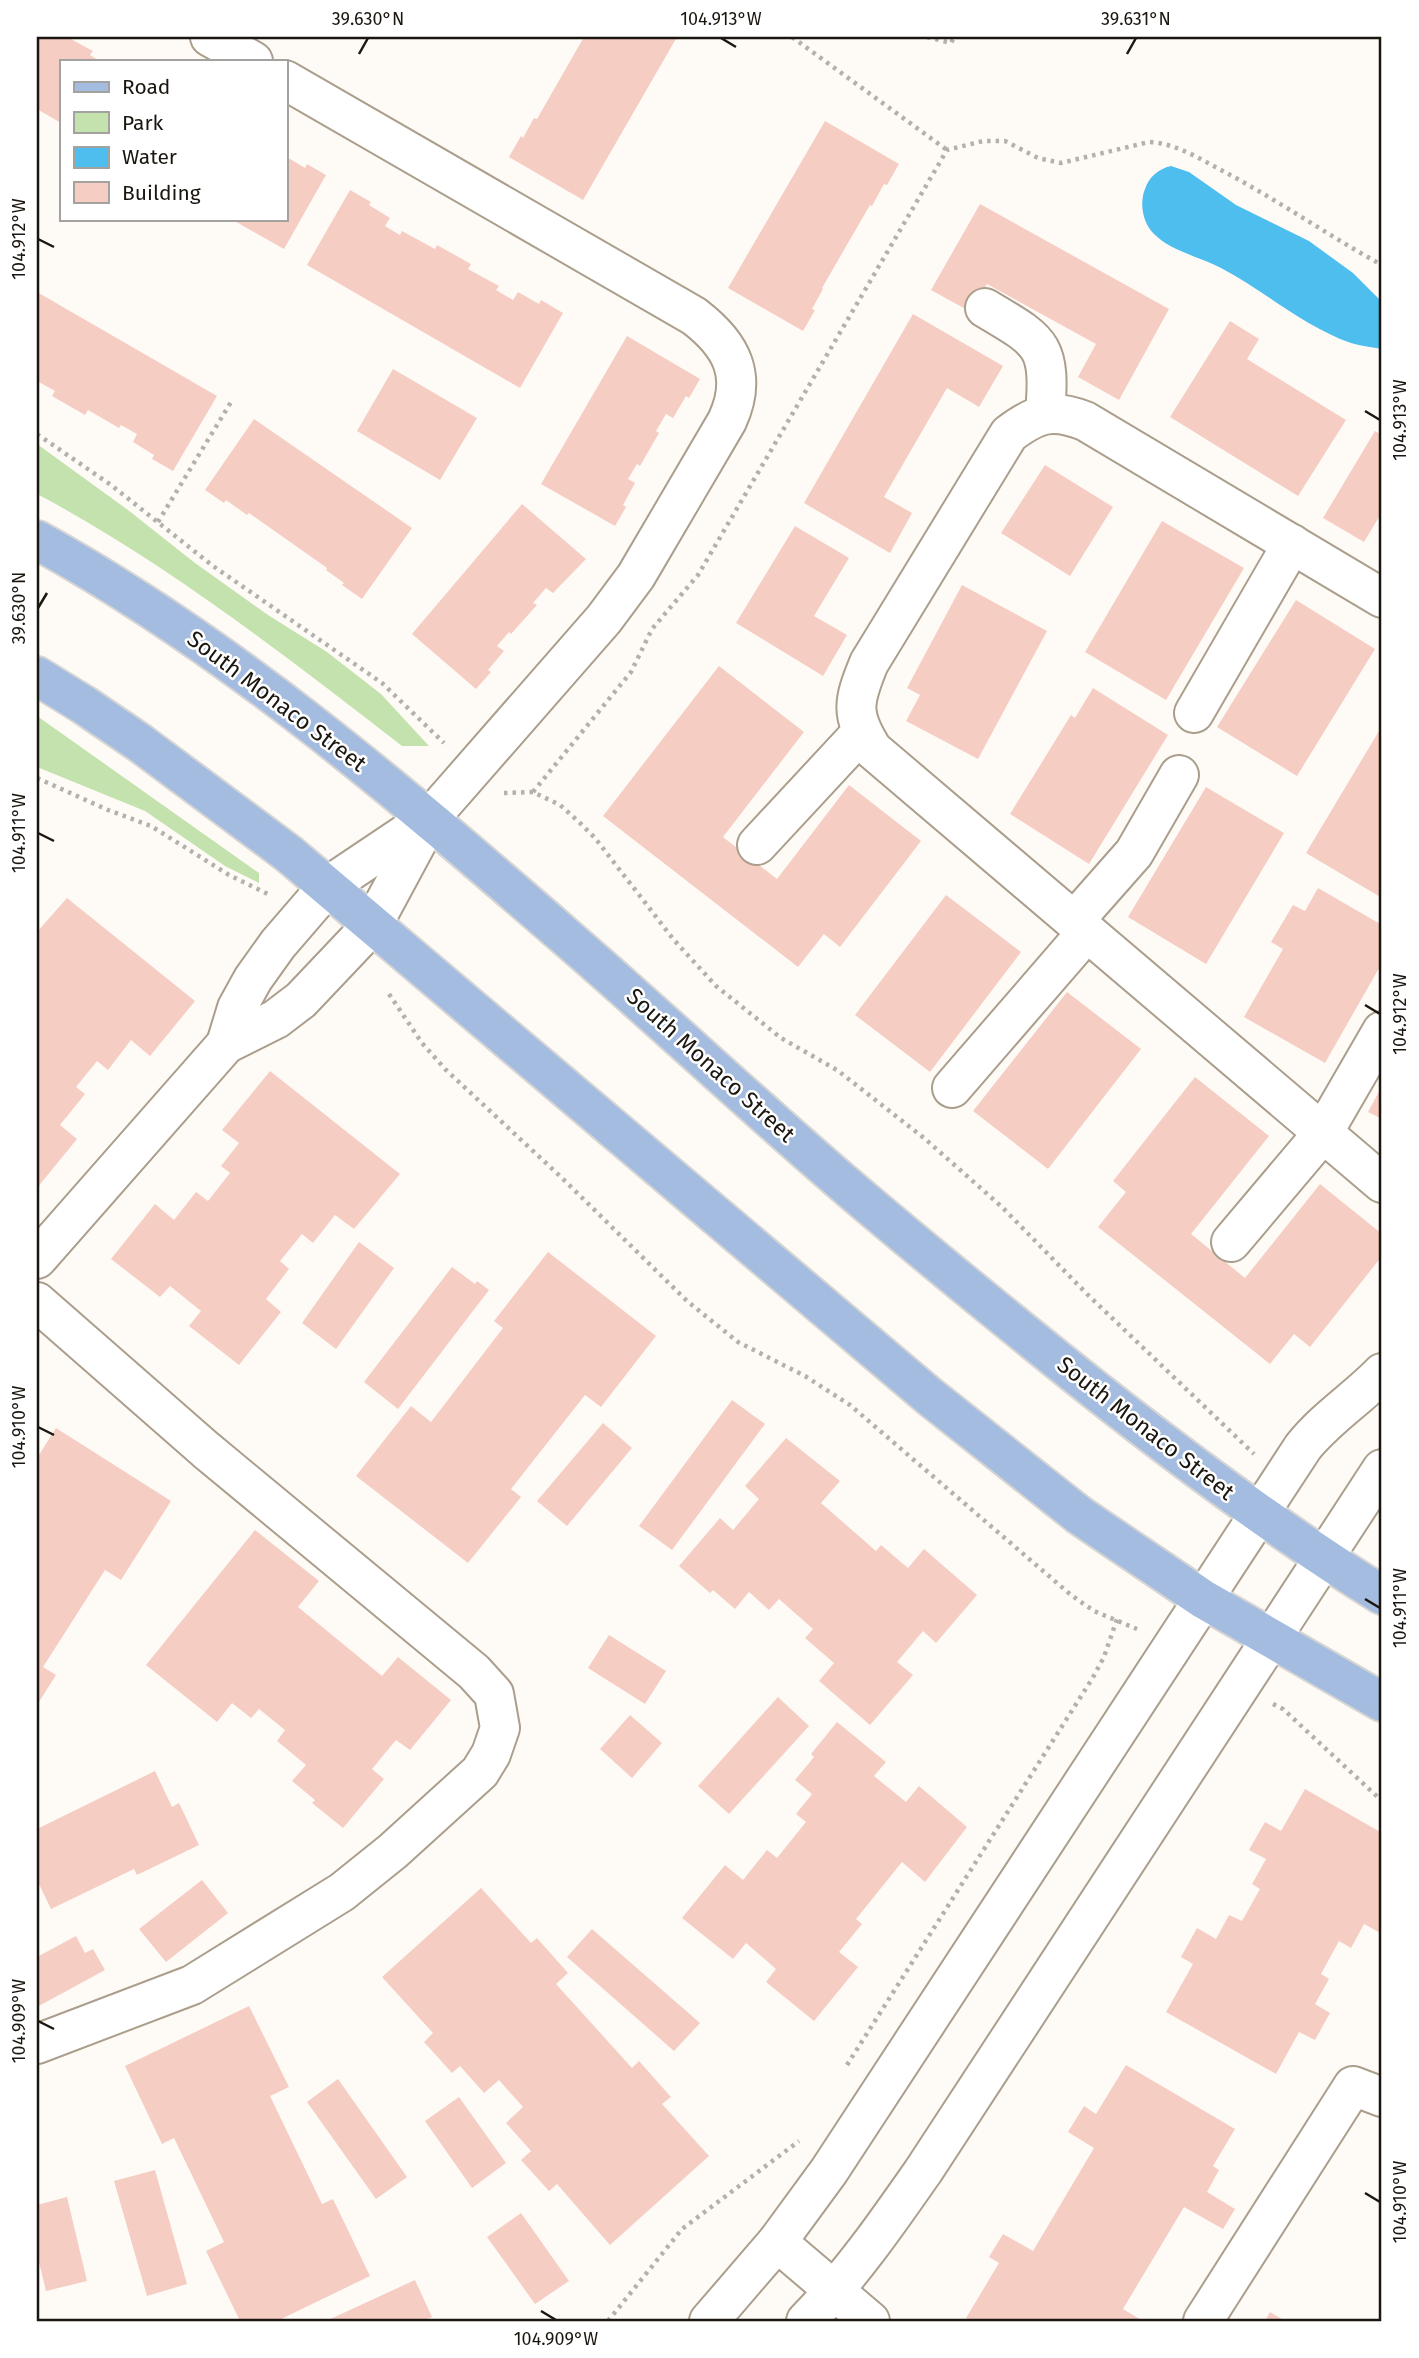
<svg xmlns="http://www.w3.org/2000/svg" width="1419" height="2358" font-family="'Fira Sans',sans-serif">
  <rect width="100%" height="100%" fill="#fefbf7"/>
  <!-- green -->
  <g fill="#c4e2ad">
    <path d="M37,444l91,66 67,53 73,52 59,37 54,42 48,52h-27c-114,-88 -238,-185 -365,-252z"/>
    <path d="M37,716l222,157v10l-34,-17 -80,-55 -108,-44z"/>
  </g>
  <!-- water -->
  <path fill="#4ebeef" d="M1171,166l18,6 47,33 73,36 44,32 29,29v47c-10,-2 -21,-3 -31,-6 -48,-17 -86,-52 -130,-75 -21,-11 -50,-17 -67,-34 -11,-11 -15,-30 -9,-45 4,-12 13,-20 26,-23z"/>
  <!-- building -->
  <g fill="#f6cdc3">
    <path d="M37,37h30l26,14 -3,4 10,6h-39v62l-24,-14z"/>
    <path d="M584,37h93l-94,163 -74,-43 12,-21 2,2 11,-20 3,1z"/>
    <path d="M825,121l74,43 -12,21 -3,-1 -12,22 -2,-1 -48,83 1,1 -11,20 3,1 -12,21 -75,-43z"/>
    <path d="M285,156l20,12 2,-4 19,11 -42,74 -53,-30h54z"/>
    <path d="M350,190l21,12 -2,3 21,13 -5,8 15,9 2,-4 33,18 2,-4 34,19 -3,5 31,17 -3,4 17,10 5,-8 21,12 2,-4 22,13 -43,75 -213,-123z"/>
    <path d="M980,204l189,105 -50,91 -41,-23 18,-33 -109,-60 -16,28 -40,-22z"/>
    <path d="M37,292l180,104 -44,75 -21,-12 2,-4 -21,-13 4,-8 -16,-9 -2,3 -31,-18 -3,5 -33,-19 3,-5 -18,-10z"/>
    <path d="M913,314l90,52 -24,41 -32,-19 -63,109 28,16 -22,40 -86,-50z"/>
    <path d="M1230,321l29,18 -12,20 99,61 -48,76 -128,-79z"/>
    <path d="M627,336l73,43 -11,19 -3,-2 -13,22 -7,-4 -10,17 3,2 -19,33 -3,-2 -9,15 7,4 -12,22 3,2 -11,19 -74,-42z"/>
    <path d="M393,369l84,49 -37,62 -83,-49z"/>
    <path d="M254,419l158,109 -50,71 -20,-14 2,-2 -18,-13 1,-2 -78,-55 -2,2 -21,-15 -2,3 -19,-13z"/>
    <path d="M1375,431l7,4v77l-18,30 -41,-24z"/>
    <path d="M1045,465l68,42 -43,69 -69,-43z"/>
    <path d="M522,504l64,55 -33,34 -7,-5 -13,15 4,2 -26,29 -2,-2 -12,14 7,5 -16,19 3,2 -15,17 -64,-55z"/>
    <path d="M1162,521l82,47 -78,132 -81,-48z"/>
    <path d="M795,526l54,32 -35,58 33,19 -24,41 -87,-53z"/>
    <path d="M962,585l85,46 -69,128 -72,-38 14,-26 -13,-7z"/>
    <path d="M1296,600l79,49 -78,127 -80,-49z"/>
    <path d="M719,666l85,66 -81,105 54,42 72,-94 72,56 -81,106 -16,-13 -26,33 -195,-151z"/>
    <path d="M1093,688l75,47 -79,129 -79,-50 61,-99 4,3z"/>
    <path d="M1382,726v172l-76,-45z"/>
    <path d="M1206,787l78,46 -78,131 -78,-47z"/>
    <path d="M1318,888l64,37v38l-57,100 -81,-46 39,-68 -12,-7 22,-37 12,6z"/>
    <path d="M946,895l75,57 -91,120 -75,-57z"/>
    <path d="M67,898l128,103 -45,55 -19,-16 -23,30 -11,-9 -21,26 9,7 -25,31 17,14 -40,49v-256z"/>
    <path d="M1067,992l74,57 -93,120 -75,-58z"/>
    <path d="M270,1071l130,103 -46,55 -19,-14 -22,28 -11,-9 -22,27 9,8 -23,30 15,13 -42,53 -50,-39 12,-15 -31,-25 -10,11 -49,-38 44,-55 19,16 22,-28 12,9 22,-28 -9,-7 18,-23 -17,-13z"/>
    <path d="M1195,1077l74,59 -78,98 54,44 75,-94 62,50v22l-72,91 -16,-13 -24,30 -172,-137 28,-35 -13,-11z"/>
    <path d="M1382,1086v33l-14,-7z"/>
    <path d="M359,1242l35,26 -58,81 -34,-26z"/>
    <path d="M548,1252l108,84 -55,71 -16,-12 -74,94 10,8 -53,66 -112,-87 55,-70 20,16 72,-94 -9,-7z"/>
    <path d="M452,1267l23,17 2,-3 12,9 -91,119 -34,-27z"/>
    <path d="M732,1400l33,24 -93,126 -33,-24z"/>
    <path d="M603,1423l29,25 -65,78 -30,-25z"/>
    <path d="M56,1428l115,73 -50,79 -16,-10 -62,97 13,8 -19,30v-247z"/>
    <path d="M786,1438l54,43 -19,22 55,48 5,-6 27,23 16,-19 53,46 -41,48 -13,-12 -26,31 16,13 -43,50 -51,-44 15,-18 -29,-25 8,-9 -34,-30 -10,11 -20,-18 -14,17 -22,-19 -3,3 -31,-27 41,-48 13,12 26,-31 -14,-13z"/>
    <path d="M255,1530l64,51 -21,26 84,69 16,-19 53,43 -41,50 -14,-10 -24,29 12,10 -41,49 -31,-25 3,-3 -23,-19 14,-16 -29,-24 8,-11 -26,-21 -8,9 -19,-15 -15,19 -71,-57z"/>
    <path d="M609,1635l57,36 -21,33 -57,-36z"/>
    <path d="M778,1697l31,29 -80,88 -31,-28z"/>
    <path d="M630,1715l32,28 -30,35 -32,-29z"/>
    <path d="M837,1722l49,40 -12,14 32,26 13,-16 48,41 -42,55 -23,-20 -46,57 6,5 -23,28 19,15 -44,54 -48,-39 10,-13 -30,-26 -13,16 -51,-41 43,-53 18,15 24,-30 10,8 29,-36 -10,-8 16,-20 -17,-14 19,-23 -3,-3z"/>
    <path d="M155,1771l17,36 7,-4 20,42 -62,30 -3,-6 -83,40 -14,-29v-51z"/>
    <path d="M1305,1789l77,44v101l-18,-10 -13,24 -12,-7 -18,33 8,5 -14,25 15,9 -15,27 -16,-8 -23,42 -110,-62 27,-48 -12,-7 16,-29 19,11 13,-24 13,6 18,-32 -8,-5 14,-25 -17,-9 16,-28 16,9z"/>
    <path d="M202,1880l26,33 -62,49 -27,-33z"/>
    <path d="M481,1888l50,55 6,-5 31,35 -12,11 76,84 7,-7 32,36 -9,7 47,52 -99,89 -53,-61 -8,7 -28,-31 10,-9 -25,-28 17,-16 -24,-27 -15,13 -24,-27 -8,7 -28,-31 9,-9 -51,-56z"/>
    <path d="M592,1929l108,94 -26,28 -107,-94z"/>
    <path d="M76,1936l9,17 8,-4 12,21 -68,37v-50z"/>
    <path d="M249,2006l40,81 -19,9 52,108 11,-5 37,77 -93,45h-37l-34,-70 18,-9 -50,-104 -12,6 -37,-78z"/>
    <path d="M1126,2065l109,64 -22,37 6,4 -12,22 28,17 -12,20 -39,-22 -61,102 20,12h-172l-5,-3 33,-55 -10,-6 14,-23 30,17 61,-103 -26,-16 16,-26 12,8z"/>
    <path d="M338,2079l69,98 -31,22 -69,-97z"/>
    <path d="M459,2097l47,66 -34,25 -47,-67z"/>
    <path d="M155,2170l32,114 -40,12 -33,-115z"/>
    <path d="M67,2197l20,84 -41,10 -9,-37v-49z"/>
    <path d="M521,2213l48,68 -34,23 -48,-67z"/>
    <path d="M415,2280l17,37 -9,4h-97z"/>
    <path d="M1270,2312l15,9h-20z"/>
  </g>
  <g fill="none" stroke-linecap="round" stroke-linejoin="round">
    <defs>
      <g id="minor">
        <path d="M210,37l43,24"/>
        <path d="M985,308c57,34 66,36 60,106"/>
        <path d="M1382,598l-297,-177c-33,-13 -48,-8 -76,13l-140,229c-16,39 -19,51 4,87l509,433"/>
        <path d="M1194,713l98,-169"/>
        <path d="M757,845l105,-113"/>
        <path d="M1074,921l60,-68 45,-78"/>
        <path d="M226,1044l11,-36 16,-29 25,-35 50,-58 97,-65"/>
        <path d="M952,1088l135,-156"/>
        <path d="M1231,1242l92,-109 59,-102"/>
        <path d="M37,1259l189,-215 50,-25 25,-19 72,-76 57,-106 174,-199 32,-43 91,-155c21,-45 5,-76 -33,-105l-409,-236"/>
        <path d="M37,1302l169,148 268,222 20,22 6,34 -9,26 -11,18 -87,79 -51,41 -150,93 -155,59"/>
        <path d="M777,2242l93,79"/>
        <path d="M709,2321l68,-79 52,-71 474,-724c23,-29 54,-48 79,-74"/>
        <path d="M806,2321c45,-46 81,-98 118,-151l458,-701"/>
        <path d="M1203,2321l150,-235 29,11"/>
      </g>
      <g id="major">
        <path d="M37,540c194,107 362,252 529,397 95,82 187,169 283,251 74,63 150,125 226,186 99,79 199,154 307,221"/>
        <path d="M37,676l47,29 56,38 149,111 640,542 150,119 124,84 179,103"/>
      </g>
    </defs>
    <!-- minor casing -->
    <use href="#minor" stroke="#ab9e8c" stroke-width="42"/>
    <!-- major casing -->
    <use href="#major" stroke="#d6d5d4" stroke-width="42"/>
    <!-- path -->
    <g stroke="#b4b1ac" stroke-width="4.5" stroke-dasharray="3.5 5" stroke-linecap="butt">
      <path d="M792,37l155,113"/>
      <path d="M927,37l24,6 3,-6"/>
      <path d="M37,434l74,51 102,81 169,117 62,60"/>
      <path d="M158,522l73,-120"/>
      <path d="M37,778l71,32 43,16 78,49 41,20"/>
      <path d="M533,792l98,-120 21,-43 46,-54 249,-425 36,-9h22l33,17 23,5 88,-21c25,1 48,15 70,27 56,29 108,66 163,96"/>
      <path d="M504,793l29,-1 27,13 18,16 17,17 79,102 42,46 65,52 56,32 87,68 78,69 85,87 167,160"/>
      <path d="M389,994l33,49 24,27 115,107 126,124 51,41 67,34 45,29 221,190 23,16 43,18"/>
      <path d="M1273,1704l10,5 99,92"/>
      <path d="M847,2065l245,-386 12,-22 13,-38"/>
      <path d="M608,2321l74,-92 117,-88"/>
    </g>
    <!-- minor -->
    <use href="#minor" stroke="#fff" stroke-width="38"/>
    <!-- major -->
    <use href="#major" stroke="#a4bcdf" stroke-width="38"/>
  </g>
  <!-- ticks -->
  <path fill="none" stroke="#1b160f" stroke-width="2.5" d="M721,38l15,9M359,54l9,-16M1127,54l9,-16M38,239l16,8M1365,411l15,9M38,608l9,-15M38,833l16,8M1365,1005l15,9M38,1427l16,8M1365,1599l15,9M38,2021l16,8M1365,2193l15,9M541,2311l15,9"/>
  <g text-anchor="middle" stroke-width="5" stroke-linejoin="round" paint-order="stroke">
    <!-- street labels -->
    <g font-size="23" fill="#1b160f" stroke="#fff">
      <text transform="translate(277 701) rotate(37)" y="8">South Monaco Street</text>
      <text transform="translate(711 1065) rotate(42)" y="8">South Monaco Street</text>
      <text transform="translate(1146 1428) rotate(38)" y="8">South Monaco Street</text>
    </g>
  </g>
  <!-- border -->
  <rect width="1419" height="2358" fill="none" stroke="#ffffff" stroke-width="77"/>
  <!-- legend -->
  <rect x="60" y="60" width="228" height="161" fill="#ffffff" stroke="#a4a29f" stroke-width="2"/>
  <rect x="74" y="82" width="35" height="10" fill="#a4bcdf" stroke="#a4a29f" stroke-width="2"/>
  <text x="122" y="94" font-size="21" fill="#1b160f">Road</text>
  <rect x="74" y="112" width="35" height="21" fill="#c4e2ad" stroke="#a4a29f" stroke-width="2"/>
  <text x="122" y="130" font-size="21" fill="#1b160f">Park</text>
  <rect x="74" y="147" width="35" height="21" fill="#4ebeef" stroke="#a4a29f" stroke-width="2"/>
  <text x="122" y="164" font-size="21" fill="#1b160f">Water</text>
  <rect x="74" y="182" width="35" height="21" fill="#f6cdc3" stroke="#a4a29f" stroke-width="2"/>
  <text x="122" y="200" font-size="21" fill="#1b160f">Building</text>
  <rect x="38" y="38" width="1342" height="2282" fill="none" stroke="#1b160f" stroke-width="2.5"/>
  <g font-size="18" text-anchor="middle" fill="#1b160f">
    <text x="368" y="25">39.630°N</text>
    <text x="721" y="25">104.913°W</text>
    <text x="1136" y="25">39.631°N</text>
    <text transform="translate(19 239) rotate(-90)" y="6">104.912°W</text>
    <text transform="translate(1400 420) rotate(-90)" y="6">104.913°W</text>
    <text transform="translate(19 608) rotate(-90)" y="6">39.630°N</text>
    <text transform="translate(19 833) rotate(-90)" y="6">104.911°W</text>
    <text transform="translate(1400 1014) rotate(-90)" y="6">104.912°W</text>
    <text transform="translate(19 1427) rotate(-90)" y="6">104.910°W</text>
    <text transform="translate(1400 1608) rotate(-90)" y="6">104.911°W</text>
    <text transform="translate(19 2021) rotate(-90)" y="6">104.909°W</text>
    <text transform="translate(1400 2202) rotate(-90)" y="6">104.910°W</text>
    <text x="556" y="2345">104.909°W</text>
  </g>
</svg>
